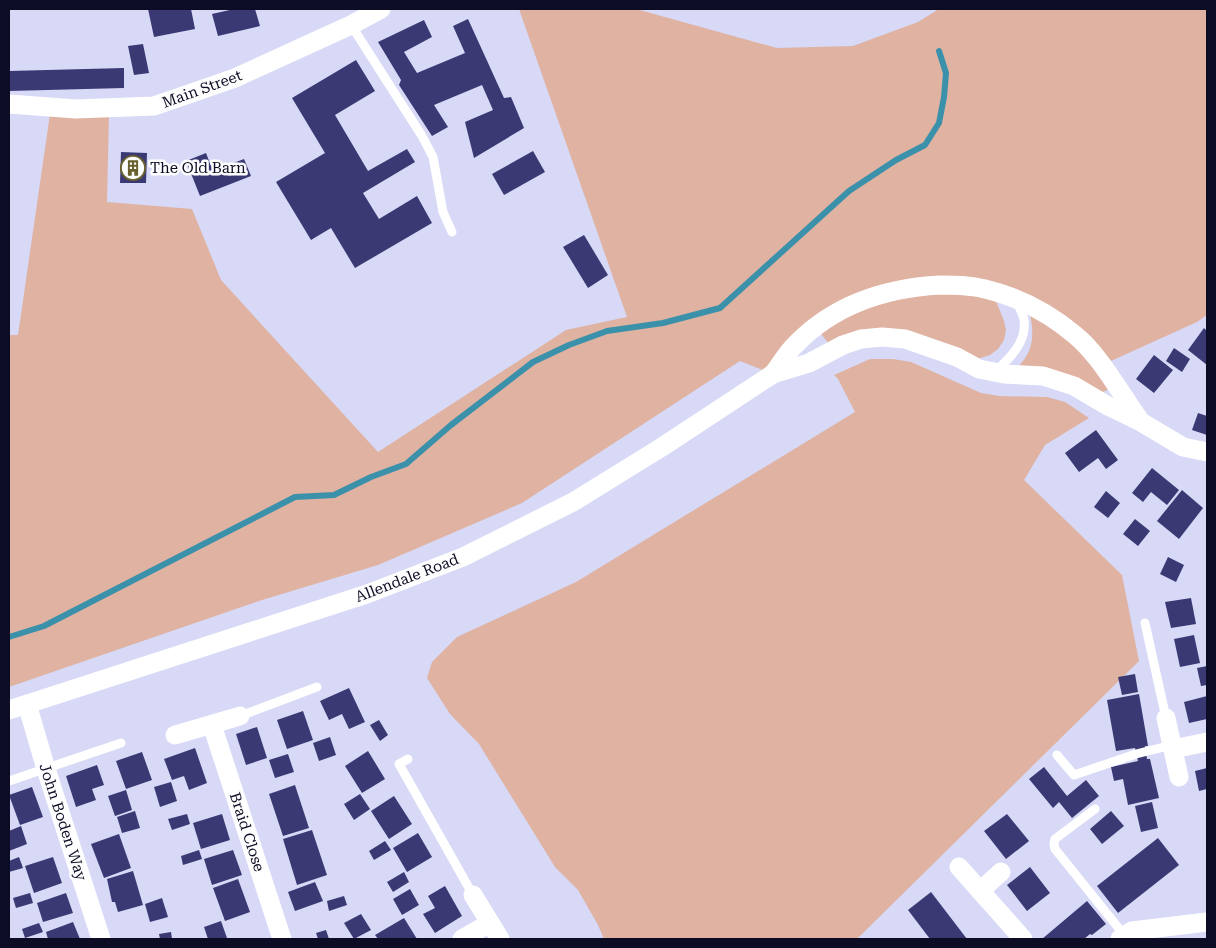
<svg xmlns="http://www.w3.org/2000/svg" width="1216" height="948" font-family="'Roboto Serif',serif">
  <rect width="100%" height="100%" fill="#d7d9f6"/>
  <!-- green -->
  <g fill="#dfb2a2">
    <path d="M519,9h117l141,39 76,-2 65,-24 21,-13h268v306l-10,7 -95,43 9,20 -4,5 -6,3 -84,-25c20,-20 16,-37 12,-62l-33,-5 8,20 2,9 -2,10 -6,9 -8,6 -23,7 -37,-14 -101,-4 -7,-9v-8l-49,47 -33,-13 -218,142 -144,62 -116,35 -253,87v-352h9l32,-221 59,1 -2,87 85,7 29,71 157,172 188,-122 61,-13z"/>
    <path d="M870,359h23l18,3 70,31 18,3 48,1 18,5 24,16 -44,27 -21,35 98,95 17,86 -282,278h-253l-6,-14 -20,-35 -23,-23 -76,-123 -29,-30 -23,-36 5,-16 25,-25 119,-55 279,-170 -17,-33 -4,-4z"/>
  </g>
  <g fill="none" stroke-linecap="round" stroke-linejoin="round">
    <!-- stream -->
    <path stroke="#3c91aa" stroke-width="6" d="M9,637l35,-11 251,-129 39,-2 37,-18 35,-13 45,-39 82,-63 36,-17 38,-14 56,-8 57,-15 129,-117 47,-31 29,-15 14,-22 5,-26 2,-24 -7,-22"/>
  </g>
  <!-- building -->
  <g fill="#3a3974">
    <path d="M148,9h43l4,20 -41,8z"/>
    <path d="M234,9h21l5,17 -42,10 -6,-22z"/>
    <path d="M468,19l36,79 7,-1 13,31 -50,30 -9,-36 28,-12 -11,-25 -48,20 14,22 -16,9 -33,-51 2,-5 -23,-38 46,-22 8,17 -28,15 13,21 48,-20 -12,-27z"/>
    <path d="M143,44l6,29 -15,2 -6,-29z"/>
    <path d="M356,60l19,31 -40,24 33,56 39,-22 8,13 -52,31 16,26 38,-23 15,27 -77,45 -24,-40 -20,12 -35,-58 49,-29 -33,-55z"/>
    <path d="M124,68v20l-115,3v-20z"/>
    <path d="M533,151l12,21 -41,23 -12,-21z"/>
    <path d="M121,152l26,1 -1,30h-26z"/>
    <path d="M206,153l7,18 31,-12 7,17 -51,20 -14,-35z"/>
    <path d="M584,235l24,40 -20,13 -25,-41z"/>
    <path d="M1204,328l3,3v34l-19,-15z"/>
    <path d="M1174,348l16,11 -8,13 -16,-11z"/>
    <path d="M1154,355l19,15 -19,23 -18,-14z"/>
    <path d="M1198,413l9,3v19l-15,-5z"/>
    <path d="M1096,430l22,30 -12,9 -8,-11 -19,14 -14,-19z"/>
    <path d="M1152,468l27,22 -12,15 -16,-13 -8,10 -11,-9z"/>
    <path d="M1182,490l21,18 -24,31 -22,-18z"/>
    <path d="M1106,491l14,12 -12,15 -14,-11z"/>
    <path d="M1135,519l15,12 -12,15 -15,-12z"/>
    <path d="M1168,557l16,8 -8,17 -16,-8z"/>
    <path d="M1191,598l5,26 -25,4 -6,-26z"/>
    <path d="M1194,635l6,28 -20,4 -6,-28z"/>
    <path d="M1207,666v19l-6,1 -4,-18z"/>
    <path d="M1135,674l3,18 -16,3 -4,-18z"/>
    <path d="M349,688l16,34 -16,7 -7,-15 -13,6 -9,-19z"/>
    <path d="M1139,694l9,52h-3l2,13h3l9,39 -31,7 -5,-26 -9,2 -3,-14 27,-6 -3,-13 -19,3 -9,-51z"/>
    <path d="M1207,696v23l-18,4 -5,-21z"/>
    <path d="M303,711l10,29 -26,9 -10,-29z"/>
    <path d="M379,720l9,15 -8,6 -10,-16z"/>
    <path d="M257,727l10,31 -21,7 -10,-31z"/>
    <path d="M330,737l6,18 -17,6 -6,-18z"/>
    <path d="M195,748l12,35 -18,7 -5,-14 -12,4 -8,-21z"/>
    <path d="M368,751l17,28 -23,14 -17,-27z"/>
    <path d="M142,752l10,28 -26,9 -10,-28z"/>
    <path d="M288,754l6,18 -19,6 -6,-18z"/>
    <path d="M97,765l7,20 -12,4 4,11 -20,7 -10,-31z"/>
    <path d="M1044,767l23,29 19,-16 13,16 -27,22 -13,-16 -6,6 -24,-29z"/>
    <path d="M1207,768v21l-8,2 -4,-20z"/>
    <path d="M171,782l6,19 -17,6 -6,-20z"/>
    <path d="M295,785l14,43 -26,8 -14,-42z"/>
    <path d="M32,787l11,30 -23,8 -11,-30z"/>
    <path d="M126,790l6,20 -17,6 -7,-20z"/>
    <path d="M360,794l10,15 -16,11 -10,-16z"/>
    <path d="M394,796l18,28 -23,15 -18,-28z"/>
    <path d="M1152,802l6,26 -17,4 -6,-26z"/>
    <path d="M135,811l5,17 -18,5 -5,-16z"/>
    <path d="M1111,811l13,15 -22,18 -12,-15z"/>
    <path d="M187,814l3,10 -18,6 -4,-11z"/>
    <path d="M222,814l8,26 -29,9 -8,-26z"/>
    <path d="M1007,814l22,27 -23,18 -22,-28z"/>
    <path d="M21,826l6,18 -18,7v-20z"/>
    <path d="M312,830l15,45 -30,10 -14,-46z"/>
    <path d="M418,833l14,24 -25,15 -14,-24z"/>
    <path d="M119,834l12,34 -27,10 -13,-34z"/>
    <path d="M1158,838l21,27 -61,48 -21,-27z"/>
    <path d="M385,841l6,9 -17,10 -5,-9z"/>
    <path d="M199,850l3,9 -19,6 -2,-9z"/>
    <path d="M233,850l9,25 -30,10 -8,-26z"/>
    <path d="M19,857l4,11 -14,4v-11z"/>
    <path d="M53,857l9,26 -28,10 -9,-27z"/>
    <path d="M1030,867l20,26 -23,18 -20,-26z"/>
    <path d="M133,871l10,34 -25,7 -3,-10h-3l-5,-23z"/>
    <path d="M404,872l5,10 -16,10 -6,-10z"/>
    <path d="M238,879l12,33 -25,9 -12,-33z"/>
    <path d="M315,882l8,19 -28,10 -7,-19z"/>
    <path d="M445,886l17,30 -27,17 -12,-19 12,-6 -7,-12z"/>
    <path d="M410,889l9,16 -17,10 -9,-16z"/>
    <path d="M931,892l36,47h-37l-22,-29z"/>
    <path d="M30,893l3,10 -17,5 -3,-10z"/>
    <path d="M66,893l7,20 -30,9 -6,-19z"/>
    <path d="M344,896l3,9 -18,6 -2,-10z"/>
    <path d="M162,898l6,19 -18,5 -5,-18z"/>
    <path d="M1087,901l19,23 -14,11 -2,-1 -6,5h-42z"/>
    <path d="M361,914l10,16 -17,9 -10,-16z"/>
    <path d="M404,918l13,21h-39l-3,-4z"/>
    <path d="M221,921l6,17 -19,1 -4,-12z"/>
    <path d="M73,922l7,17h-32l-2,-7z"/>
    <path d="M39,923l4,9 -18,6 -3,-9z"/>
    <path d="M326,930l3,9h-11l-2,-6z"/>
    <path d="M171,932l1,7h-12l-1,-5z"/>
  </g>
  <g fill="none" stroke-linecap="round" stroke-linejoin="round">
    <!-- service -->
    <g stroke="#fff" stroke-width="9">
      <path d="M351,25l71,111 11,21 10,55 9,20"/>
      <path d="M995,372c15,-14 32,-30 29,-52 -1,-6 -5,-13 -7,-19"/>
      <path d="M1145,623l21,95"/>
      <path d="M240,716l77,-29"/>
      <path d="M1057,755l17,20 62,-21 36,-9"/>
      <path d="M408,759l-9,5 74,131"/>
      <path d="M9,781l112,-38"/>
      <path d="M1095,809l-40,30 -1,5 1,5 70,87"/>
    </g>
    <!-- minor -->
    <g stroke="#fff" stroke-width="19">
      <path d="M9,104l67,5 78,-3 81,-28 116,-53 30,-16"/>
      <path d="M1141,422c-19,-26 -41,-67 -66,-87 -26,-22 -57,-38 -90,-46 -15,-4 -30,-4 -45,-4 -54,3 -105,19 -144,59 -9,8 -15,20 -23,30l36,-11 34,-18 18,-6 21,-2 23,2 52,18 22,12 25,5 39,2 31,10 34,20 33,16 42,25 24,5"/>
      <path d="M27,704l19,65 55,170"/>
      <path d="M9,710l358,-116 96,-37 110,-55 89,-55 111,-73"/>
      <path d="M1166,718l13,59"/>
      <path d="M212,725l70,214"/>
      <path d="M175,735l65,-19"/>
      <path d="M1173,749l34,-7"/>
      <path d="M959,867l64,72"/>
      <path d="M980,891l21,-19"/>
      <path d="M473,895l27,44"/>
      <path d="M462,939l28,-16"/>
      <path d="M1120,939l12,-8 75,-9"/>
    </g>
  </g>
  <!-- icons -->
  <defs>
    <symbol id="building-ring" viewBox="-11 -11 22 22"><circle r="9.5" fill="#fdfdfd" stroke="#68602d" stroke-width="1.5"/><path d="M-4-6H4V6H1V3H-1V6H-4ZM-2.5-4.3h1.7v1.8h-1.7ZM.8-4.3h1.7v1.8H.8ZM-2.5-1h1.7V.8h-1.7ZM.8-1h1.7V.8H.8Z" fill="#68602d"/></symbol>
  </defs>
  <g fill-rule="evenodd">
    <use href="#building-ring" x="119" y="154" width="28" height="28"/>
  </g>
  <g text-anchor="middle" stroke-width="5" stroke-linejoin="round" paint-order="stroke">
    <!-- street labels -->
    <g font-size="15" fill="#0c0c24" stroke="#fdfdfd">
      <text transform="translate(202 89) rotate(-20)" y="5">Main Street</text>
      <text transform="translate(407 578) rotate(-21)" y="5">Allendale Road</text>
      <text transform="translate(63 822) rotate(72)" y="5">John Boden Way</text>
      <text transform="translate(247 832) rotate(72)" y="5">Braid Close</text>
    </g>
    <!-- poi labels -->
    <g font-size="15" fill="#0c0c24" stroke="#fdfdfd" text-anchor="start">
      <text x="150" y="173">The Old Barn</text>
    </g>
  </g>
  <!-- border -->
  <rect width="1216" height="948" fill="none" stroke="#0c0c24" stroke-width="20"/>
</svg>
